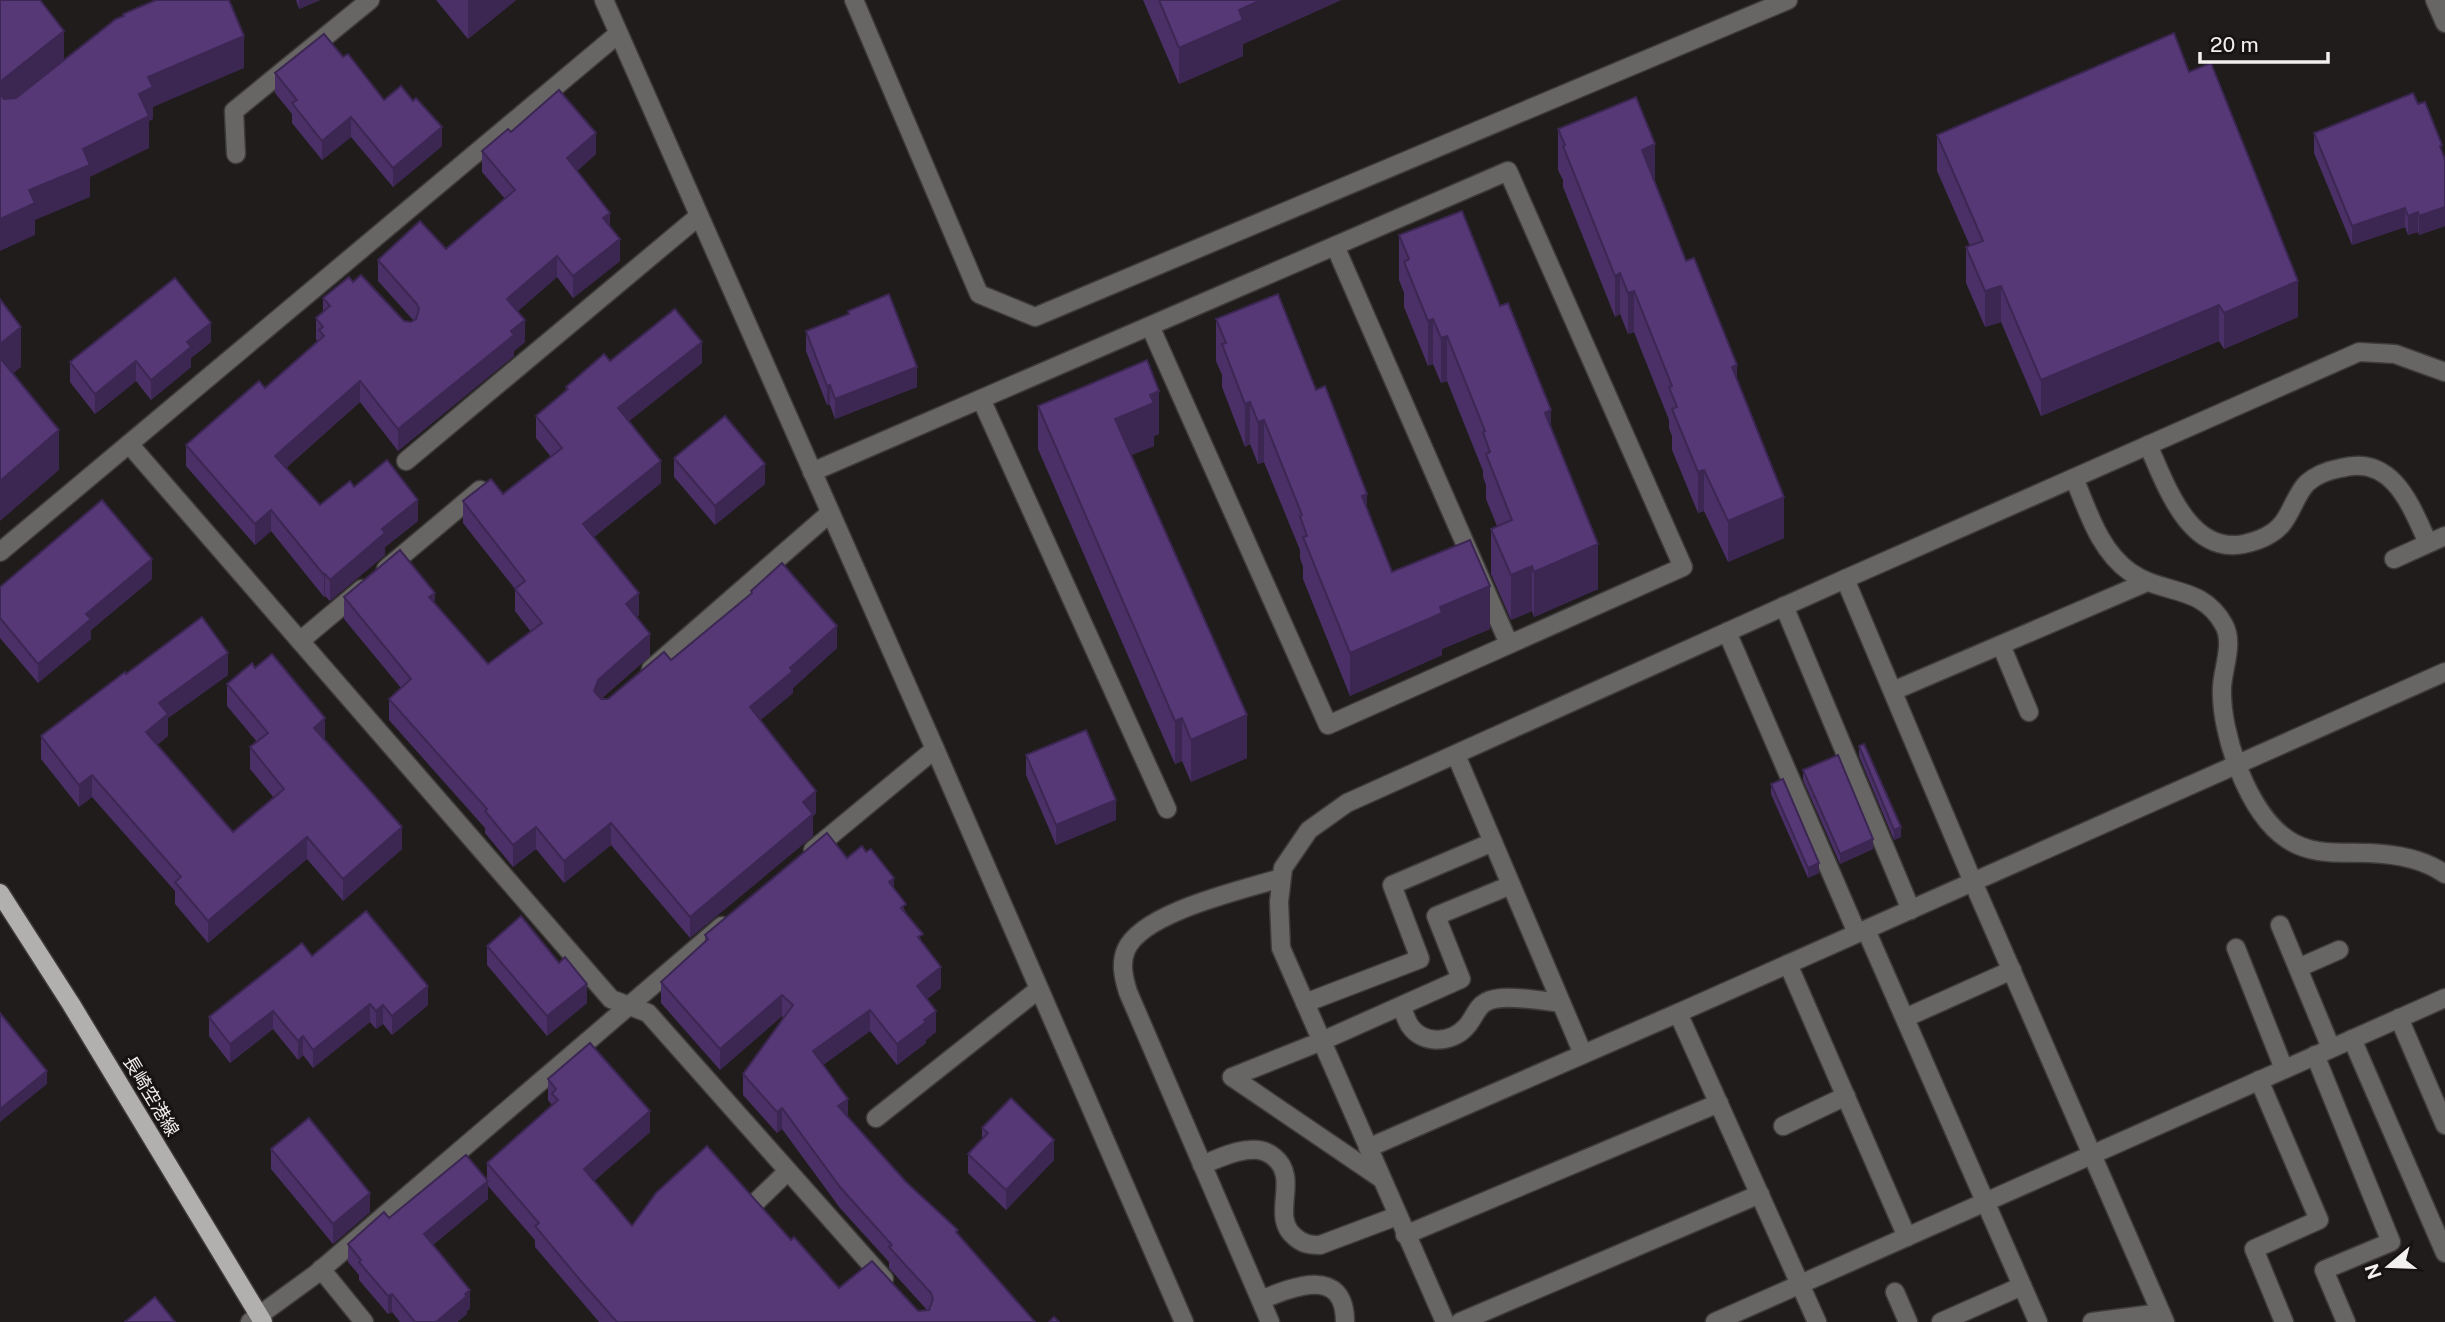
<svg xmlns="http://www.w3.org/2000/svg" width="2445" height="1322" font-family="'Public Sans','Noto Sans JP',sans-serif">
  <rect width="100%" height="100%" fill="#1f1c1b"/>
  <g fill="none" stroke-linecap="round" stroke-linejoin="round">
    <defs>
      <g id="service">
        <path d="M2148,445c18,40 41,110 96,99 14,-3 29,-9 38,-20 10,-12 14,-30 25,-41 9,-8 23,-13 34,-15 52,-14 70,38 87,75"/>
        <path d="M2074,478c14,33 25,72 56,94 34,24 72,12 94,53 10,18 -1,43 -2,62 -2,46 26,126 65,152 24,17 55,13 82,14 26,1 55,6 76,21"/>
        <path d="M2394,559l51,-23"/>
        <path d="M1845,579l128,303 192,440"/>
        <path d="M1784,606l127,304"/>
        <path d="M1727,632l130,301"/>
        <path d="M2001,645l28,67"/>
        <path d="M1893,691l254,-109"/>
        <path d="M1456,755l127,299"/>
        <path d="M2280,925l51,123"/>
        <path d="M1866,930l172,392"/>
        <path d="M2236,948l48,121"/>
        <path d="M1788,964l119,273"/>
        <path d="M2298,968l41,-18"/>
        <path d="M1305,1003l115,-44 -28,-74 101,-43"/>
        <path d="M1401,1006c3,6 5,14 9,20 13,19 42,17 56,1 8,-8 10,-20 20,-25 16,-9 56,-1 75,1"/>
        <path d="M1678,1013l767,-341"/>
        <path d="M1905,1018l107,-48"/>
        <path d="M2399,1018l46,107"/>
        <path d="M2352,1039l93,214"/>
        <path d="M2315,1055l76,187 -67,28 22,52"/>
        <path d="M1232,1077l90,-36 139,-62 -25,-63 75,-31"/>
        <path d="M1232,1077l147,100"/>
        <path d="M2259,1080l60,140 -65,29 30,73"/>
        <path d="M1783,1126l63,-30"/>
        <path d="M1368,1148l310,-135 139,309"/>
        <path d="M1202,1165c15,-6 31,-14 47,-15 9,-1 18,1 25,7 27,22 -5,59 21,80 8,7 15,8 25,8l77,-29"/>
        <path d="M1405,1235l314,-132"/>
        <path d="M1895,1292l13,30"/>
        <path d="M1261,1300c31,-13 84,-35 84,22"/>
        <path d="M1270,1322l-142,-330c-4,-13 -8,-28 -2,-42 16,-38 117,-60 155,-72"/>
        <path d="M1445,1322l-164,-374 -2,-46 4,-34 26,-38 38,-27 498,-224 514,-227 36,2 50,18"/>
        <path d="M1460,1322l300,-128"/>
        <path d="M1715,1322l730,-324"/>
        <path d="M1941,1322l81,-36"/>
        <path d="M2092,1322l69,-9"/>
      </g>
      <g id="minor">
        <path d="M854,0l125,294 56,23 753,-317"/>
        <path d="M236,154l-2,-43 136,-111"/>
        <path d="M1335,246l174,398"/>
        <path d="M981,399l186,410"/>
        <path d="M129,444l482,555 37,14 236,266"/>
        <path d="M406,461l293,-245"/>
        <path d="M812,472l696,-301 175,396 -355,158 -178,-399"/>
        <path d="M0,552l618,-518"/>
        <path d="M386,569l94,-79"/>
        <path d="M300,641l62,-52"/>
        <path d="M651,669l179,-156"/>
        <path d="M813,850l122,-101"/>
        <path d="M876,1118l163,-129"/>
        <path d="M757,1201l31,-30"/>
        <path d="M321,1269l43,53"/>
        <path d="M250,1322l66,-48 406,-348"/>
      </g>
      <g id="tertiary">
        <path d="M604,0l331,749 249,573"/>
        <path d="M2435,0l10,23"/>
      </g>
      <path id="primary" d="M0,893l71,111 192,318"/>
    </defs>
    <!-- service casing -->
    <use href="#service" stroke="#3d3a39" stroke-width="21"/>
    <!-- minor casing -->
    <use href="#minor" stroke="#3d3a39" stroke-width="21"/>
    <!-- tertiary casing -->
    <use href="#tertiary" stroke="#3d3a39" stroke-width="21"/>
    <!-- primary casing -->
    <use href="#primary" stroke="#3d3a39" stroke-width="21"/>
    <!-- service -->
    <use href="#service" stroke="#676665" stroke-width="18"/>
    <!-- minor -->
    <use href="#minor" stroke="#676665" stroke-width="18"/>
    <!-- tertiary -->
    <use href="#tertiary" stroke="#676665" stroke-width="18"/>
    <!-- primary -->
    <use href="#primary" stroke="#b2b0ae" stroke-width="18"/>
  </g>
  <!-- wall -->
  <g fill="#4a3066">
    <path d="M296,0h24l-21,9z"/>
    <path d="M436,0h80l-48,39z"/>
    <path d="M1143,0h198l-98,44v12l-64,28z"/>
    <path d="M2189,72l109,245 -74,32 -5,-8 -178,75 -40,-94 -16,5 -19,-44v-36l4,-1 -33,-75v-36z"/>
    <path d="M275,73l109,27 58,46 -49,41 -42,-50 -29,23 -30,-37v-9l-17,-21z"/>
    <path d="M1558,129l97,54 31,78 51,120 47,157 -56,24 -24,-51 -6,2 -26,-63v-14l-3,-8v-8l-35,-88 -6,2 -8,-20 -5,3 -52,-130v-7l-5,-10z"/>
    <path d="M511,132l85,22 -19,17 33,57 10,33 -47,37 -16,-21 -39,34 7,31 -11,9v5l-116,95 -38,-49 -74,66 34,37 34,-18 64,34 -33,26v8l-55,46 -5,-5 -1,1 -53,-66 -16,14 -69,-79v-21l79,-57 52,-47 -1,-2v-21l7,-6v-14l30,-16 51,39 7,1 2,-2 -35,-39v-21l68,-11 59,-50 -23,-27v-21z"/>
    <path d="M2314,133l128,20 3,7v66l-26,9 -1,-3 -10,3 -3,-8 -53,18 -38,-92z"/>
    <path d="M1399,235l101,71 51,120 47,163 -64,28 -2,-6 -21,9 -20,-46v-45l6,-3 -11,-27v-14l-3,-8v-6l-36,-90 -6,2 -8,-19 -5,2 -24,-59v-14l-5,-13z"/>
    <path d="M848,311l69,76 -82,32 -5,-14h-3l-21,-54v-20l42,-17z"/>
    <path d="M1216,319l100,71 51,119 25,63 98,57 -48,20v6l-92,41 -47,-117v-12l-3,-9v-8l-36,-88 -6,2 -8,-20 -5,3 -23,-60v-12l-6,-14z"/>
    <path d="M211,342l-20,16v9l-40,33 -15,-19 -41,33 -25,-32v-20z"/>
    <path d="M610,361l92,2 -73,58 32,62 -67,54 45,78 -2,2 13,39 -49,43h7l63,-39 80,-66v-3l86,57 -44,40v5l-33,27 56,93 -3,3v20l-123,102 -79,-93 -47,38 -28,-34 -23,18 -28,-34v-5l-96,-108v-21l12,-11 -57,-69v-22l91,6 53,61 43,-32 -16,-21v-22l-52,-66v-22l40,-7 48,-37 -15,-19v-22l30,-24v-5z"/>
    <path d="M1038,406l121,28 -5,2v10l-23,9 116,303 -56,24 -9,-21 -7,3 -137,-315z"/>
    <path d="M674,458l91,26 -50,41 -41,-48z"/>
    <path d="M152,579l-61,51v9l-53,44 -38,-45v-51z"/>
    <path d="M126,674l102,1 -60,43v18l-11,9 76,87 41,-34 -24,-29v-22l7,-5 -30,-36v-22l98,56 77,109 -59,52 -36,-42 -99,84 -33,-39v-13l-83,-94 -13,10 -38,-48v-23z"/>
    <path d="M1859,746l42,91 -7,3 -35,-84z"/>
    <path d="M1026,755l90,65 -60,25 -30,-70z"/>
    <path d="M1803,770l70,79 -33,15 -37,-84z"/>
    <path d="M1771,784l48,89 -11,5 -37,-84z"/>
    <path d="M847,858l47,30 12,25 17,30 18,45 -14,11 9,33 -10,8v3l-29,22 -27,-34 -47,34 25,53 58,64 52,52 77,88h-436l-64,-75v-7l-47,-54v13l-55,46 37,63 -3,3v3l-10,8h-57l-8,-10 -4,2 -29,-34v-5l-11,-13v-18l41,-26 98,-38v-17l65,-58 -4,-5v-21l102,53 -56,49 38,45 159,14 48,48 79,23 9,-1 -38,-42v-6l-49,-54 -58,-79 -5,4 -34,-38v-21l40,-56 -1,-2 -62,54 -59,-67v-21l44,-40v-7z"/>
    <path d="M487,946l100,57 -40,33 -60,-71z"/>
    <path d="M312,956l116,49 -36,30 -9,-11 -7,5 -6,-7 -57,46 -10,-13 -5,5 -25,-31 -43,34 -21,-27v-19z"/>
    <path d="M982,1128l72,32 -48,50 -38,-37v-19l14,-15z"/>
    <path d="M271,1149l99,63 -37,32 -62,-75z"/>
  </g>
  <!-- shaded-wall -->
  <g fill="#3c2753">
    <path d="M299,0h21l-21,9z"/>
    <path d="M468,0h48l-48,39z"/>
    <path d="M1261,0h80l-98,44v12l-64,28v-36l60,-38z"/>
    <path d="M64,31v32l-64,54v-32l1,-4z"/>
    <path d="M244,36v32l-91,39v12l-4,2v27l-59,29v20l-55,23v15l-35,16v-32l29,-29 54,-41 65,-72z"/>
    <path d="M351,117v20l-29,23v-19z"/>
    <path d="M442,127v19l-49,41v-19z"/>
    <path d="M596,133v21l-29,26v-22z"/>
    <path d="M1655,144v41l-13,-35z"/>
    <path d="M2445,207v19l-26,9v-19z"/>
    <path d="M2405,208v19l-53,18v-19z"/>
    <path d="M2418,212v20l-10,3v-19z"/>
    <path d="M610,213v21l-7,-16z"/>
    <path d="M620,239v22l-47,37v-22z"/>
    <path d="M557,256v21l-50,43v-21z"/>
    <path d="M1620,273v41l-5,3v-41z"/>
    <path d="M2298,281v36l-74,32v-36z"/>
    <path d="M2001,286v36l-16,5v-36z"/>
    <path d="M1634,291v41l-6,2v-41z"/>
    <path d="M2219,305v36l-178,75v-36z"/>
    <path d="M1433,319v45l-5,2v-45z"/>
    <path d="M525,320v22l-11,9v5l-116,95v-22z"/>
    <path d="M211,323v19l-20,16v9l-40,33v-20l36,-38z"/>
    <path d="M21,327v40l-21,17v-40z"/>
    <path d="M1447,336v45l-6,2v-45z"/>
    <path d="M702,342v21l-84,67v-22z"/>
    <path d="M136,361v20l-41,33v-20z"/>
    <path d="M1737,365v41l-5,-39z"/>
    <path d="M917,367v20l-82,32v-20z"/>
    <path d="M360,381v21l-85,75v-21z"/>
    <path d="M830,385v20h-3v-19z"/>
    <path d="M1159,391v43l-5,2v10l-39,16v-43l35,-24z"/>
    <path d="M1250,402v42l-5,3v-43z"/>
    <path d="M1551,410v45l-6,-42z"/>
    <path d="M1264,420v42l-6,2v-42z"/>
    <path d="M59,430v40l-59,51v-40z"/>
    <path d="M661,461v22l-78,63v-22z"/>
    <path d="M765,464v20l-50,41v-19z"/>
    <path d="M1704,470v41l-6,2v-41z"/>
    <path d="M1367,494v42l-5,-40z"/>
    <path d="M1784,497v41l-56,24v-41z"/>
    <path d="M418,500v21l-33,26v8l-55,46v-21l52,-51z"/>
    <path d="M271,510v21l-16,14v-21z"/>
    <path d="M1598,544v45l-64,28v-45z"/>
    <path d="M152,559v20l-61,51v9l-53,44v-19l48,-50z"/>
    <path d="M1532,566v45l-21,9v-45z"/>
    <path d="M325,574v22l-1,1v-22z"/>
    <path d="M1490,586v43l-48,20v6l-92,41v-43l90,-46z"/>
    <path d="M435,593v21l-6,-17z"/>
    <path d="M639,593v22l-13,11v-22z"/>
    <path d="M837,626v22l-44,40v5l-43,36v-22l40,-39z"/>
    <path d="M650,634v22l-52,45 -4,-10 4,-11z"/>
    <path d="M228,653v22l-60,43v18l-22,18v-22l13,-29z"/>
    <path d="M1247,715v43l-56,24v-42z"/>
    <path d="M325,718v22l-11,10v-22z"/>
    <path d="M1182,718v43l-7,3v-43z"/>
    <path d="M92,775v22l-13,10v-22z"/>
    <path d="M816,791v22l-3,3v20l-123,102v-21l113,-115z"/>
    <path d="M1116,800v20l-60,25v-20z"/>
    <path d="M611,823v22l-47,38v-22z"/>
    <path d="M402,827v22l-59,52v-22z"/>
    <path d="M536,827v22l-23,18v-22z"/>
    <path d="M1901,827v10l-7,3v-10z"/>
    <path d="M307,837v22l-99,84v-22z"/>
    <path d="M1873,839v10l-33,15v-10z"/>
    <path d="M1819,863v10l-11,5v-10z"/>
    <path d="M894,878v21l-5,-17z"/>
    <path d="M941,967v21l-24,19v-21z"/>
    <path d="M587,984v19l-40,33v-20z"/>
    <path d="M428,986v19l-36,30v-19z"/>
    <path d="M782,995v21l-62,54v-21z"/>
    <path d="M370,1004v18l-57,46v-18z"/>
    <path d="M383,1005v19l-7,5v-18z"/>
    <path d="M870,1010v21l-57,41v-21z"/>
    <path d="M273,1011v18l-43,34v-19z"/>
    <path d="M936,1011v21l-10,8v3l-29,22v-21z"/>
    <path d="M303,1036v19l-5,5v-19z"/>
    <path d="M47,1071v13l-47,38v-13z"/>
    <path d="M848,1099v21l-10,-14z"/>
    <path d="M782,1108v21l-5,4v-21z"/>
    <path d="M650,1111v21l-66,58v-21z"/>
    <path d="M1054,1140v20l-48,50v-20z"/>
    <path d="M488,1181v18l-64,53v-18z"/>
    <path d="M370,1193v19l-37,32v-20z"/>
    <path d="M470,1290v18l-3,3v3l-10,8h-21z"/>
    <path d="M392,1294v18l-4,2v-18z"/>
  </g>
  <!-- building -->
  <g fill="#563877" stroke="#3c2753" stroke-width="2">
    <path d="M0,0h40l24,31 -63,50 -1,4z"/>
    <path d="M156,0h73l15,36 -96,41 5,10 -14,7 10,22 -66,33 7,16 -61,25 6,13 -35,16v-125l4,5 12,-1 100,-79 8,-3 -1,-2z"/>
    <path d="M1159,0h102l-22,10 4,10 -64,28z"/>
    <path d="M2174,33l15,39 22,-9 87,218 -74,32 -5,-8 -178,75 -40,-94 -16,5 -19,-44 17,-6 -46,-106z"/>
    <path d="M324,34l19,23 5,-3 36,46 17,-14 12,15 3,-3 26,29 -49,41 -42,-51 -29,24 -30,-38 5,-3 -22,-27z"/>
    <path d="M559,90l37,43 -29,25 43,55 -7,5 17,21 -47,37 -16,-20 -50,43 18,21 -14,11 3,4 -116,94 -38,-48 -85,75 45,49 30,-24 4,6 33,-27 31,40 -36,29 3,4 -55,47 -5,-6 -1,1 -53,-65 -16,14 -69,-79 73,-64 6,7 59,-52 -5,-6 4,-3 -7,-9 14,-12 -7,-8 26,-21 4,5 8,-7 43,46 7,1 5,-3 3,-10 -2,-5 -39,-44 42,-39 26,28 69,-59 -33,-39 26,-22 3,3z"/>
    <path d="M2413,93l5,11 7,-2 17,43 -2,1 5,14v47l-26,9 -1,-4 -10,4 -3,-8 -53,18 -38,-93z"/>
    <path d="M1636,97l19,47 -13,6 44,111 8,-3 43,107 -5,2 52,130 -56,24 -24,-51 -6,2 -26,-63 5,-2 -8,-20 3,-1 -38,-95 -6,2 -8,-20 -5,3 -52,-130 2,-1 -7,-16z"/>
    <path d="M1462,211l38,95 8,-3 43,107 -6,3 53,131 -64,28 -2,-6 -21,9 -20,-46 21,-9 -26,-66 4,-2 -7,-20 2,-1 -38,-95 -6,2 -8,-19 -5,2 -24,-59 5,-3 -10,-24z"/>
    <path d="M175,278l36,45 -24,19 4,5 -40,33 -15,-19 -41,33 -25,-32z"/>
    <path d="M889,294l28,73 -82,32 -5,-14 -3,1 -21,-55 43,-17 -1,-3z"/>
    <path d="M1278,294l38,96 9,-4 42,108 -5,2 30,76 78,-32 20,46 -50,21 2,6 -92,40 -47,-116 4,-1 -7,-20 2,-1 -38,-95 -6,2 -8,-20 -5,2 -23,-60 4,-1 -10,-24z"/>
    <path d="M0,299l21,28 -21,17z"/>
    <path d="M675,309l27,33 -84,66 43,53 -78,63 56,69 -13,11 24,30 -52,46 -4,11 7,8h7l56,-47 7,8 81,-67 -1,-2 31,-28 55,63 -47,42 3,3 -43,36 66,84 -13,11 10,12 -123,103 -79,-94 -47,38 -28,-34 -23,18 -28,-34 2,-2 -98,-110 22,-20 -67,-82 56,-47 35,43 -6,4 59,67 54,-41 -27,-34 10,-8 -62,-80 28,-22 12,15 59,-46 -26,-32 32,-27 -2,-2 38,-33 6,7z"/>
    <path d="M0,358l59,72 -59,51z"/>
    <path d="M1147,360l12,31 -9,4 4,8 -39,16 132,296 -56,25 -9,-22 -7,3 -137,-315z"/>
    <path d="M725,416l40,48 -50,42 -41,-48z"/>
    <path d="M102,500l50,59 -66,55 5,5 -53,45 -38,-46v-31z"/>
    <path d="M202,617l26,36 -69,50 9,11 -22,18 87,100 51,-43 -34,-42 18,-14 -41,-49 25,-21 3,5 17,-14 53,64 -11,10 88,99 -59,52 -36,-42 -99,84 -33,-39 6,-5 -89,-102 -13,10 -38,-49 84,-64 1,2z"/>
    <path d="M1086,730l30,70 -60,25 -30,-70z"/>
    <path d="M1864,744l37,83 -7,3 -35,-84z"/>
    <path d="M1838,755l35,84 -33,15 -37,-84z"/>
    <path d="M1783,779l36,84 -11,5 -37,-84z"/>
    <path d="M827,833l20,25 15,-12 4,6 5,-3 23,29 -5,4 17,22 -5,4 22,26 -5,3 23,30 -24,19 19,25 -12,9 2,2 -29,22 -27,-34 -57,41 35,48 -10,7 68,76 52,48 -2,2 79,90h-418l-37,-42 -45,-54 4,-3 -52,-60 71,-63 -6,-6 4,-5 -8,-10 42,-36 60,68 -66,58 48,57 24,-33 51,-47 84,94 3,-3 45,51 33,-27 46,50 11,-1 4,-11 -2,-6 -42,-46 3,-2 -52,-58 -58,-79 -5,4 -34,-38 50,-69 -11,-10 -62,54 -59,-67 47,-43 -3,-4z"/>
    <path d="M366,911l62,75 -36,30 -9,-11 -7,6 -6,-7 -57,46 -10,-14 -5,5 -25,-30 -43,33 -21,-27 93,-74 10,13z"/>
    <path d="M521,916l38,47 6,-6 22,27 -40,32 -60,-70z"/>
    <path d="M0,1013l47,58 -47,38z"/>
    <path d="M1011,1098l43,42 -48,50 -38,-36 20,-21 -6,-5z"/>
    <path d="M309,1118l61,75 -37,31 -62,-75z"/>
    <path d="M466,1155l22,26 -64,53 46,56 -5,4 2,2 -31,26h-21l-23,-28 -4,2 -29,-34 2,-2 -13,-16 36,-32 5,6z"/>
    <path d="M155,1297l20,25h-50z"/>
    <path d="M1054,1317l5,5h-10z"/>
  </g>
  <g text-anchor="middle" stroke-width="6" stroke-linejoin="round" paint-order="stroke">
    <!-- street labels -->
    <g font-size="18" fill="#f2f0ef" stroke="#161312">
      <text transform="translate(151 1096) rotate(59)" y="6">長崎空港線</text>
    </g>
  </g>
  <!-- north arrow -->
  <g transform="translate(2389 1266) rotate(251)" stroke="#161312" stroke-width="5" paint-order="stroke">
  <path d="M0-5L12 26L0 18L-12 26Z" fill="#f2f0ef"/>
  <text y="-10" font-size="19" font-weight="bold" text-anchor="middle" fill="#f2f0ef">N</text>
  </g>
  <!-- scale -->
  <path d="M2200 52v10h128v-10" fill="none" stroke="#f2f0ef" stroke-width="3.5"/>
  <text x="2210" y="52" font-size="21" fill="#f2f0ef" stroke="#161312" stroke-width="5" paint-order="stroke">20 m</text>
</svg>
